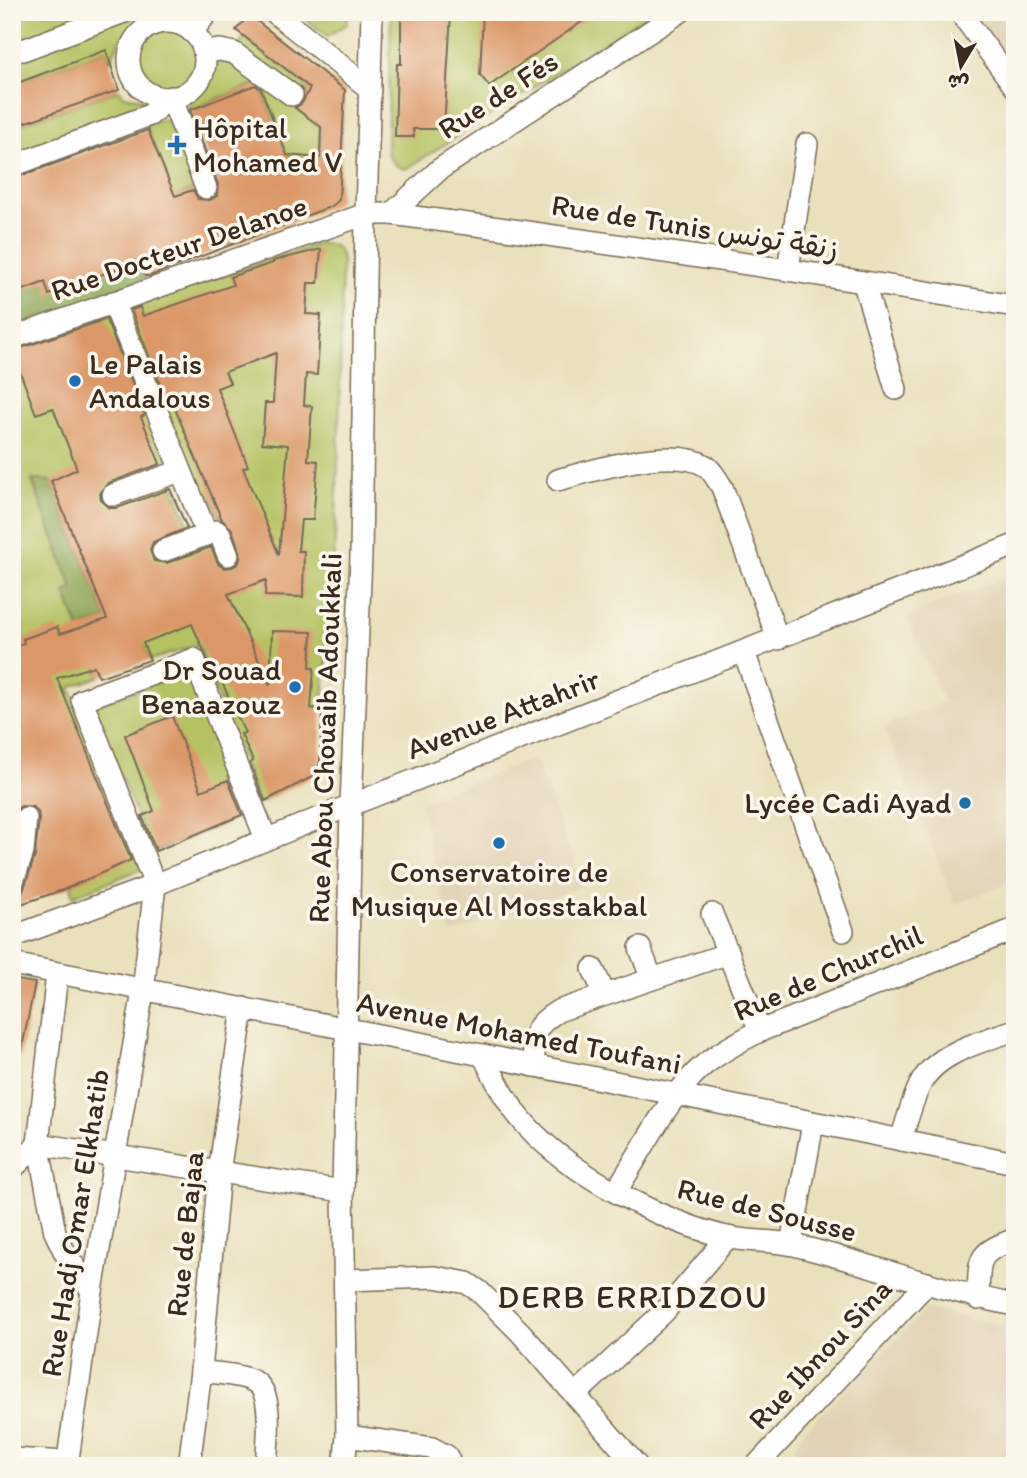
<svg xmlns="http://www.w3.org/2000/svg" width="1027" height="1478" font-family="Itim,'Playpen Sans Arabic',sans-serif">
  <rect width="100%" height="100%" fill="#fbf7ec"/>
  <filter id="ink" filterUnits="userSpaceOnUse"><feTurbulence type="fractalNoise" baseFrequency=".0143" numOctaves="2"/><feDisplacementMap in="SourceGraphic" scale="14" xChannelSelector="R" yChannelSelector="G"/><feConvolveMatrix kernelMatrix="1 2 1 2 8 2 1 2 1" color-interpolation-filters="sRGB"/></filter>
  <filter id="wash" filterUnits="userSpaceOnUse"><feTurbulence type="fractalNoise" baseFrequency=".00686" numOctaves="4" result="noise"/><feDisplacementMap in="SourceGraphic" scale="28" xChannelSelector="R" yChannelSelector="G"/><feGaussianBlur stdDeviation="1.57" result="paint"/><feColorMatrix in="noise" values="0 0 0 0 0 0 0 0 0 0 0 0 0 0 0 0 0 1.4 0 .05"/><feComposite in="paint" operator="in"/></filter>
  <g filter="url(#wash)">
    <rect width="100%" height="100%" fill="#e9e0bc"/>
    <!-- built -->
    <g fill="#e1d2b4">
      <path d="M982,12h33v59l-45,-50z"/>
      <path d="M1015,573v308l-60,23 -72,-178 61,-24 -38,-86z"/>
      <path d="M534,758l50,127 -133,49 -31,-132z"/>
      <path d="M926,1309l89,19v138h-211l-6,-6 -4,-10 6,-15z"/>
    </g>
    <!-- green -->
    <g fill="#b5c264" stroke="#787641" stroke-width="2">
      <path d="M12,12h98l-92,29 -6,-9z"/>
      <path d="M136,12h12l1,9 -29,19 -10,21 -4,-11 -94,35v-27z"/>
      <path d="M297,12h51l-1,12 -20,12z"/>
      <path d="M391,12h261l-246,157c-9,-1 -18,-10 -19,-19z"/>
      <circle cx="167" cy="60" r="34"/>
      <path d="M245,37l65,51 -7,9 -66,-51z"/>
      <path d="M229,60l10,3 82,64 -1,31 -33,-3 -28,-72 -73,28c11,-18 20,-48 43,-51z"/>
      <path d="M119,90l5,6 34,5 -146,62v-36z"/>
      <path d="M161,120h10l27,68 -22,8 -16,14 5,-37 -19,-48z"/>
      <path d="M319,243c15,1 21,3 23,18 -2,150 -4,299 -20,448l-38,-3 -19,95 -7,2 -60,-158 -48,15 -21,-49 -97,-130 41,108 -8,3 34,85 -29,10 72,182 -69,27 -24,-146 -37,-114v-286l99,-37 63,158 -4,7 22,54 26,7 16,16 -23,-59 -13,5 -77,-191z"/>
      <path d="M188,672l58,142 -94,39 -60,-147z"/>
    </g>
    <!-- forest -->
    <g fill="#90a85a" stroke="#66693c" stroke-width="2">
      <path d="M126,226l19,52 -133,51v-60z"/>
      <path d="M32,480l19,1 56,138 -28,9 -14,-36 8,-3z"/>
    </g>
    <g id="blocks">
      <!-- building -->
      <g fill="#db9768" fill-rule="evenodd">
        <path d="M401,12l50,1 -7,116h-31l1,8h-19l2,-73h4z"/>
        <path d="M483,12h113l-107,74 -9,-11z"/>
        <path d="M249,15l96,75 -6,110 -7,6 -182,70h-5l-6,-16 -90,35 -4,-13 -33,12v-115l136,-49 27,66 18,-6 5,9 12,1 7,-4 1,-12 -28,-74 65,-25 6,4 26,66 33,3 1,-31 -26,-19 7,-5 8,-15 -74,-58z"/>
        <path d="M106,50l13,40 -107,37v-42z"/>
        <path d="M321,249l-3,34h-10l-2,31 15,1 -4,60 -11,-1 -2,31 8,1 -4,54 10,1 -5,59h-12l-3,31h6l-1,46 -38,-1 1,-16 -38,14 42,91 2,-54 40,1 -2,36h4l-3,40 11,1 -2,51 -2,11 -4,5 -49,25 -15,-38 3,-2 -12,-27 4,-1 -28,-62 -4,1 -21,-48 -49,19 7,17 -51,17 -5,-11 -37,12 74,182 -68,30 -51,17v-10l8,-3 4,-5 11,-33 4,-37 -1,-7 -5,-5 -12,-1 -6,5 -3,-8v-155l12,-5 -1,-4 34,-12 3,7 47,-15 -56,-138 26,-12 -24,-61 -17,6 -24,-63 94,-32 39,96 -4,2 19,47 -52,19 -8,9 1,8 9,8h7l53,-19 17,39 -34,14 -3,8 4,11 13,2 44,-16 8,18 6,3 7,-1 6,-3 3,-8 -9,-27 -10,-9 -49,-116 -4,2 -38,-96 9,-3 3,9 90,-31 -3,-8 43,-14v-2zM276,353l-3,50h-8l-3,40 26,2 -9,110 -36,-87 5,-2 -31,-78 13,-5 -5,-11z"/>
        <path d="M172,716l29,75 27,-11 14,35 -86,36 -14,-35 12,-5 -29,-76z"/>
        <path d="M12,979l23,4 -15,75 -8,-1z"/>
      </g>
    </g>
  </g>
  <g filter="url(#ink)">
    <use href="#blocks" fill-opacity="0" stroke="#786a55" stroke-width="2"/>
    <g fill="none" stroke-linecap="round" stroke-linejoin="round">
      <defs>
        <g id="minor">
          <path d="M274,12l96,77"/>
          <path d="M960,12l55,75"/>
          <circle cx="167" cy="60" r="38"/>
          <path d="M192,32l16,-20"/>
          <path d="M12,47l11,3 101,-38"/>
          <path d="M204,52l16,-2 14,3 58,42"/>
          <path d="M171,97l35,91"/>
          <path d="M12,166l138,-51 9,-8 5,-9"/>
          <path d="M391,214l49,-45 240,-157"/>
          <path d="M788,270l19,-126"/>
          <path d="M864,284l32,105"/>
          <path d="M113,302l94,233"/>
          <path d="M12,338l354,-124h25l108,14 289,42 227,36"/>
          <path d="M558,480c36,-10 115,-35 148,-14 7,5 11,14 16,21l56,152"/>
          <path d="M113,495l67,-24"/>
          <path d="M163,551l53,-20 4,3 8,21"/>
          <path d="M744,652l99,279"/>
          <path d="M12,884l11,-32 3,-34"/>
          <path d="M712,914l48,117"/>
          <path d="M12,937l143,-52 196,-80 664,-260"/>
          <path d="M640,948l11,29"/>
          <path d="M12,964l465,90 538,109"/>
          <path d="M593,969l11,24"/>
          <path d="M57,974l-19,170 17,88 10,21 27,38"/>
          <path d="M483,1055c13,26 25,51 45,72 45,49 134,94 198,110 22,5 46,3 68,8 74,18 146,46 221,60"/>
          <path d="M534,1066c0,-30 -4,-38 24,-55l171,-58"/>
          <path d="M901,1140c6,-19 11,-40 20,-57 16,-31 63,-42 94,-53"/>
          <path d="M12,1169l26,-25 305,47"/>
          <path d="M616,1191c25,-38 53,-97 88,-126 17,-14 36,-24 56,-34l255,-102"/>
          <path d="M791,1244l22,-121"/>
          <path d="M345,1280l90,-3 32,6 12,8 42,42 116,133"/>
          <path d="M978,1299c2,-41 -3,-45 37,-60"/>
          <path d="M201,1371c16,3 40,3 54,11 20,12 12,63 11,84"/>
          <path d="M575,1395l89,-83 64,-75"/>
          <path d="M347,1436l85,12 15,8 4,10"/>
          <path d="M12,1459l55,3"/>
          <path d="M67,1466l25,-175 51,-300 12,-106 -73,-185 112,-41 72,180"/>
          <path d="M189,1466l12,-95 18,-198 24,-165"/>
          <path d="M344,1466l3,-30 -4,-245 8,-386 10,-249 5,-342 6,-202"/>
          <path d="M756,1466l171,-183"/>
        </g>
      </defs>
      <!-- minor casing -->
      <use href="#minor" stroke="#786a55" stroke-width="24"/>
      <!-- minor -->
      <use href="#minor" stroke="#fff" stroke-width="21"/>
    </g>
  </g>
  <!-- markers -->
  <g fill="#1f6fb2" stroke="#fbf7ec" stroke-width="2.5">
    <path d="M173.5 134.5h7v7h7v7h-7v7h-7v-7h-7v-7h7z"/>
    <circle cx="75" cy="381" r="7"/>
    <circle cx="295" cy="687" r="7"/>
    <circle cx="965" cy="803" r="7"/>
    <circle cx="499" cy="843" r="7"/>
  </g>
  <g text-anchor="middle" stroke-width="7" stroke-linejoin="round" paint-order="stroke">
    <!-- street labels -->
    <g font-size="30" fill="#3b2a1e" stroke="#fbf7ec">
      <text transform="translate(498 95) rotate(-33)" y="10">Rue de Fés</text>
      <text transform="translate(695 227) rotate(9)" y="10">Rue de Tunis زنقة تونس</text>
      <text transform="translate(179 248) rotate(-19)" y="10">Rue Docteur Delanoe</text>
      <text transform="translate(503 714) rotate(-21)" y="10">Avenue Attahrir</text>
      <text transform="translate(325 738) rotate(-88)" y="10">Rue Abou Chouaib Adoukkali</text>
      <text transform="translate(828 973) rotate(-23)" y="10">Rue de Churchil</text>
      <text transform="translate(519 1033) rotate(11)" y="10">Avenue Mohamed Toufani</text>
      <text transform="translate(767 1210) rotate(14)" y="10">Rue de Sousse</text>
      <text transform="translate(75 1223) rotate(-81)" y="10">Rue Hadj Omar Elkhatib</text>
      <text transform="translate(185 1234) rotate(-84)" y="10">Rue de Bajaa</text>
      <text transform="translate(820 1354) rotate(-47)" y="10">Rue Ibnou Sina</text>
    </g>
    <!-- poi labels -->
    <g font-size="30" fill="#3b2a1e" stroke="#fbf7ec" text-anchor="start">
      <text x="193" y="138">Hôpital<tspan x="193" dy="34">Mohamed V</tspan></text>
      <text x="89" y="374">Le Palais<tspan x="89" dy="34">Andalous</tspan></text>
      <text x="281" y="680" text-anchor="end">Dr Souad<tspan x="281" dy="34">Benaazouz</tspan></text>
      <text x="951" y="813" text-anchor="end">Lycée Cadi Ayad</text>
      <text x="499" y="882" text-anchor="middle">Conservatoire de<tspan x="499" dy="34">Musique Al Mosstakbal</tspan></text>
    </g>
    <!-- quarter labels -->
    <g font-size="33" letter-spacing="2" fill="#3b2a1e" stroke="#fbf7ec">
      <text x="633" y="1308">DERB ERRIDZOU</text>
    </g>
  </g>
  <!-- margin -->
  <rect width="1027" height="1478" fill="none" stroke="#fbf7ec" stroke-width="42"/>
  <!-- north arrow -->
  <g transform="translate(961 66) rotate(190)" stroke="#fbf7ec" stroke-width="5" paint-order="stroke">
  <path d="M0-5L12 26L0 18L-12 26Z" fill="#3b2a1e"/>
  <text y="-10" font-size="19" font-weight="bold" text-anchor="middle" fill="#3b2a1e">ش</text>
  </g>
</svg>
